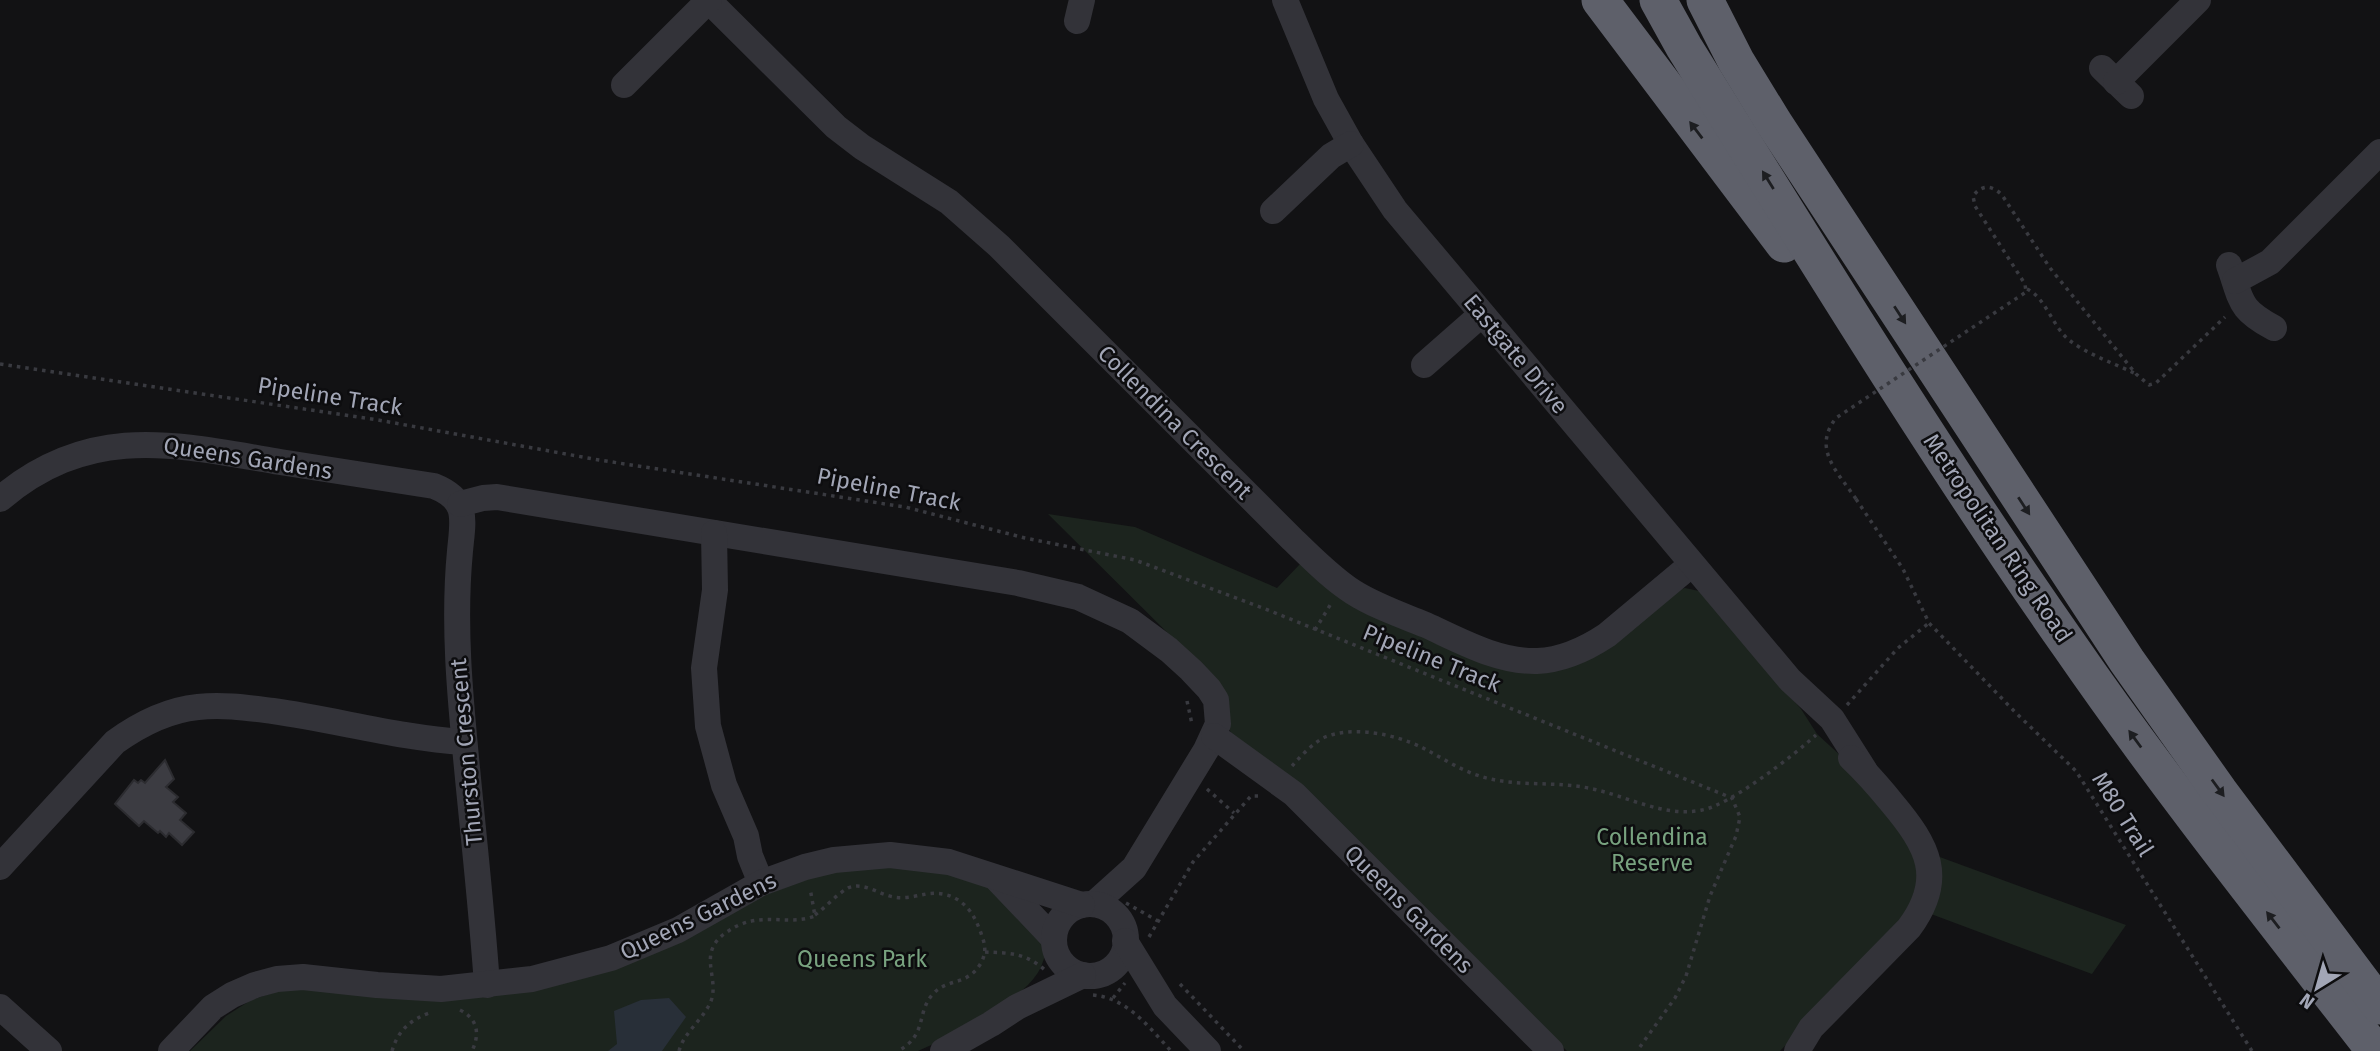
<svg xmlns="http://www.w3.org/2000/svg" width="2380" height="1051" font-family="'Fira Sans',sans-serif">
  <rect width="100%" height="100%" fill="#121214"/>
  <!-- green -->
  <g fill="#1c241e">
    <path d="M1048,514l87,13 142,61 25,-26 208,107 169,-79 6,-2 14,3 102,118 16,25 24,22 68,82 11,44 -19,42 -121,127h-213l-271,-269 -64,-45 -18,-58z"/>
    <path d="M1937,856l189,69 -34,49 -161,-60z"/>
    <path d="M874,865c37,3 103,6 131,33 15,15 28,35 42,51 -3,9 -5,18 -10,25 -21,31 -85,62 -119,77h-728l36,-35 25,-16 31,-10 39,-2 127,10 303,-97 63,-26z"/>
  </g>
  <!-- water -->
  <path fill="#282f38" d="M669,998l17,19 -24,34h-54l9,-7 -3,-33 27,-11z"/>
  <!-- building -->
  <path fill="#3c3c42" stroke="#2c2c30" stroke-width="2" d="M165,760l9,19 -8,8 12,10 -5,5 13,11 -6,7 14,12 -12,13 -13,-12 -3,4 -6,-6 -2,2 -14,-12 -5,5 -24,-22 19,-24 4,3 3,-3 4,3z"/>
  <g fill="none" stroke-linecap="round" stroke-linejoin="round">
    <!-- path -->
    <g stroke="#393a40" stroke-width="3.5" stroke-dasharray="3.5 5" stroke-linecap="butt">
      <path d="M2050,268l86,106 13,11 7,-2 69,-66"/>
      <path d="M2027,289c19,9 25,37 42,51 18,14 44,23 65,33"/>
      <path d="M0,364l378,56 221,40 306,47 120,31 110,22 133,50 464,188 8,19 -4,19 -26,60 -24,80 -11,22 -38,53"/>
      <path d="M1856,499l47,70 26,54 86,89 61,59 176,280"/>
      <path d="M1315,630l17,-28"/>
      <path d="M1187,701l5,23"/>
      <path d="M1847,705l51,-57 31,-25"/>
      <path d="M1292,766c9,-10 19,-21 31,-28 28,-13 71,-4 98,9 20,10 40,24 62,30 33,10 71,4 105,11 38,7 75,30 114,22 28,-5 91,-54 114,-75"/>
      <path d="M1207,789l27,24"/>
      <path d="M1126,903l32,18"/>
      <path d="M815,915c11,-8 22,-21 33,-27 15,-7 32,7 46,9 11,2 22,-1 32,-3 26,-4 44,10 53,34 5,13 9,22 2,35 -13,23 -34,15 -48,31 -17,18 -5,41 -35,57"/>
      <path d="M1149,937l44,-75 58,-66h7"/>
      <path d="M985,952c26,1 41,1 61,19"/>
      <path d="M1180,984l64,67"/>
      <path d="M1093,995c34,3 56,32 78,56"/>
      <path d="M1113,998l12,-15"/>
      <path d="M460,1010c18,9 20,24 12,41"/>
      <path d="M392,1051c6,-21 19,-32 40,-39"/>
      <path d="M679,1051c5,-19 24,-31 32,-50 6,-16 -3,-32 0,-48 2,-9 8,-16 16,-21 32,-23 59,-5 88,-16l-5,-28"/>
    </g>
    <!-- minor -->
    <g stroke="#333339" stroke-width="26">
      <path d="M708,0l128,127 26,20 87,55 50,44 293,293c19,18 38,38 61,53 22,14 48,23 73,33 35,16 72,37 111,36 26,-1 49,-12 70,-26l85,-71"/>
      <path d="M1285,0l41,99 25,45 44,66 395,470 42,39 33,52"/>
      <path d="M1077,21l5,-21"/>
      <path d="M2102,68l29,28"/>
      <path d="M2116,82l82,-82"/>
      <path d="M624,85l85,-85"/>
      <path d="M1273,211l58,-55 20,-12"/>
      <path d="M2229,265c13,36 9,44 45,63"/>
      <path d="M2235,281l35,-19 110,-110"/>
      <path d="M1424,365l58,-51"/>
      <path d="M0,499c90,-76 174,-55 280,-37 51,8 103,16 154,24 35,14 29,33 26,65 -7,73 0,145 7,217 7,73 15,145 20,217"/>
      <path d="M460,504l23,-6 14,-1 521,86 60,14 52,24 39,29 22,20 18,19 7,11 2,24 -12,26 -72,118 -40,36"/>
      <path d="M714,533l1,57 -11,78 4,58 16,59 22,51 4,20 11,27"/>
      <path d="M1214,736l80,58 257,257"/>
      <path d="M0,867l115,-125c25,-18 53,-32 83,-35 25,-3 51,1 75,4 64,9 127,27 191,31"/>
      <path d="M997,879l57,60"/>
      <circle cx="1090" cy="940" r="36"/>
      <path d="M1125,941l40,65 43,45"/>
      <path d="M0,1007l49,44"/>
      <path d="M171,1051l42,-44 19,-12 23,-10 22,-6 26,-2 74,8 64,4 91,-10 79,-21 67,-28 83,-47 44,-16 29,-7 56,-5 59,7 133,43"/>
      <path d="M943,1051l48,-27 26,-17 66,-32"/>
      <path d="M1797,1051l14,-23 98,-100c37,-50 19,-82 -17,-125 -13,-16 -26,-31 -41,-45"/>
    </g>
    <!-- highway -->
    <g stroke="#5e606a" stroke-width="37">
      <path d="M1600,0l184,244"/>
      <path d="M1658,0l26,47c125,201 249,404 385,598 96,139 202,272 306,406"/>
      <path d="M1705,0l31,61 38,62 353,538 92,130 161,215"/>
    </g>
    <!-- path-bridge -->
    <path stroke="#393a40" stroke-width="3.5" stroke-dasharray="3.5 5" stroke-linecap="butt" d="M1856,499c-19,-28 -44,-50 -20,-81l190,-126 -1,-8 -50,-78 -2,-10c9,-12 19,-11 29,-1l48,73"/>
  </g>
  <!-- one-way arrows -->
  <defs><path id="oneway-solid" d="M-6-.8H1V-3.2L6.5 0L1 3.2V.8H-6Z" transform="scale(1.75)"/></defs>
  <g fill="#1d1e21">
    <use href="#oneway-solid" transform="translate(1696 130) rotate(-127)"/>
    <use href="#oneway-solid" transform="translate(1768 180) rotate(-122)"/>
    <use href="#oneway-solid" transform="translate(1900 315) rotate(57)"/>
    <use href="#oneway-solid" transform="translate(2024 506) rotate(57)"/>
    <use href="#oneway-solid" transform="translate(2135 739) rotate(-126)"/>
    <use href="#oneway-solid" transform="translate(2218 788) rotate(54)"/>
    <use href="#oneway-solid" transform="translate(2273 920) rotate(-128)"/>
  </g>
  <g text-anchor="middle" stroke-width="5" stroke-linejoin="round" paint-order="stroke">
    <!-- street labels -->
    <g font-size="23" fill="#a2a6b6" stroke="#0d0d0f">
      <text transform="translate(1516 354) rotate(50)" y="8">Eastgate Drive</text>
      <text transform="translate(330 396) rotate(9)" y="8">Pipeline Track</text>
      <text transform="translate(1175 422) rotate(45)" y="8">Collendina Crescent</text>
      <text transform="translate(248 458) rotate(9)" y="8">Queens Gardens</text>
      <text transform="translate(889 489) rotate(11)" y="8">Pipeline Track</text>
      <text transform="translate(1998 538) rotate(56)" y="8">Metropolitan Ring Road</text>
      <text transform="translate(1432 658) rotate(22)" y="8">Pipeline Track</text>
      <text transform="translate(466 752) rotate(-95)" y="8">Thurston Crescent</text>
      <text transform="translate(2123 814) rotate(58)" y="8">M80 Trail</text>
      <text transform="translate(1409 909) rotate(45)" y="8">Queens Gardens</text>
      <text transform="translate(698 916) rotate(-26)" y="8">Queens Gardens</text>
    </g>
    <!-- park labels -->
    <g font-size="23" fill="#78a27f" stroke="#0d0d0f">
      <text x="1652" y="845">Collendina<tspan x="1652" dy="26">Reserve</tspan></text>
      <text x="862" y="967">Queens Park</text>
    </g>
  </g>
  <!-- north arrow -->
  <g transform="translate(2317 988) rotate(217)" stroke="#0d0d0f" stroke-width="5" paint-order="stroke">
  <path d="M0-5L12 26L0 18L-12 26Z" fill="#a2a6b6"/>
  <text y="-10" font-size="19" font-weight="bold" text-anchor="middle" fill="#a2a6b6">N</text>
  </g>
</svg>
